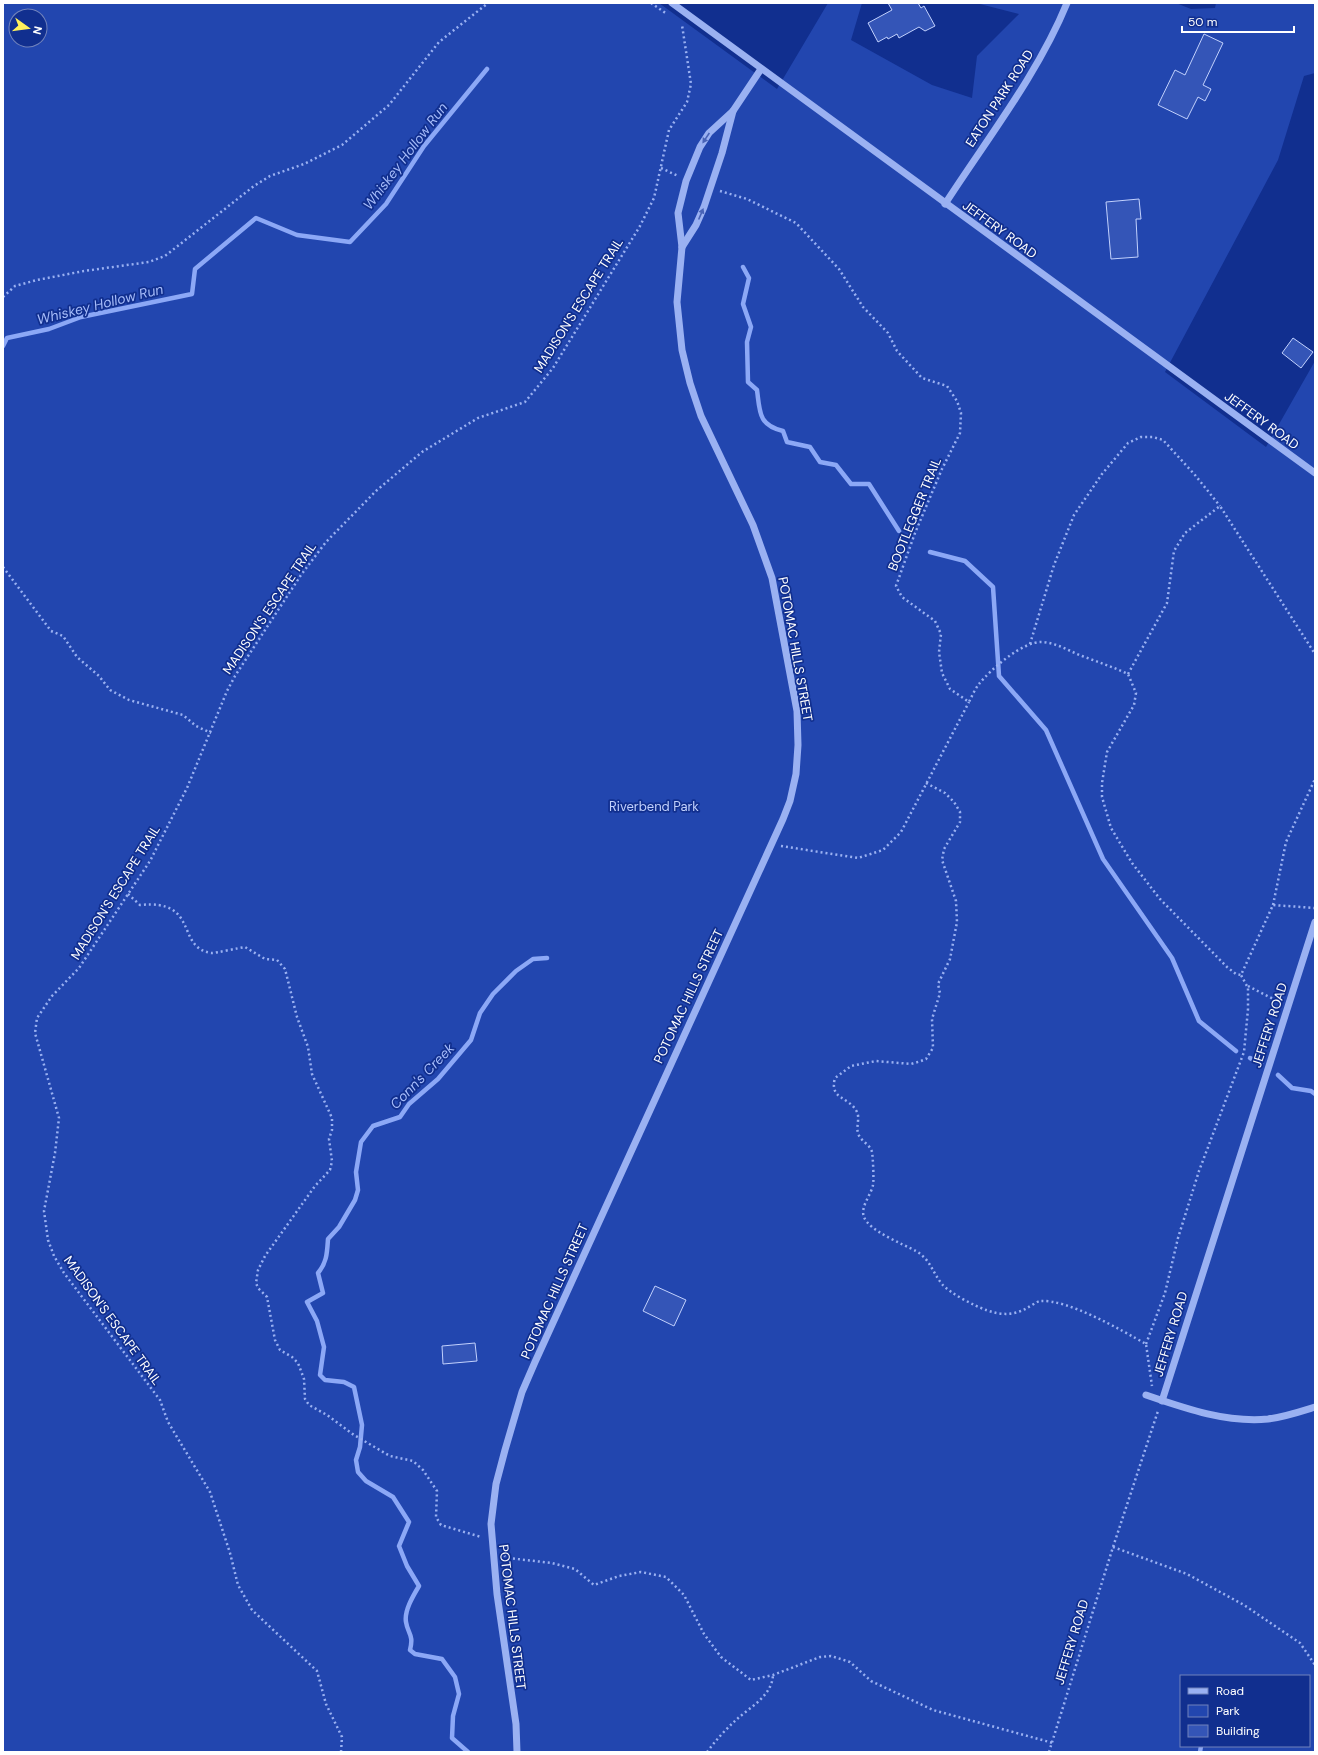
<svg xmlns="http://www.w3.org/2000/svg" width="1318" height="1755" font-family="'DM Sans',sans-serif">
  <rect width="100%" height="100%" fill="#112f8f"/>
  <!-- green -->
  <path fill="#2246af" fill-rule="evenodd" d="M3,3h656l118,86 51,-86h34l-11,37 81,45 40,13 5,-42 42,-42 -43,-11h200l15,6 24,-1 1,-5h99v70l-11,3 -26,84 -113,212 101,75 49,-86v1391h-1312zM16,16h24v24h-24zM1181,1676h128v70h-128z"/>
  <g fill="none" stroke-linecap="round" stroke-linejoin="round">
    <!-- stream -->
    <g stroke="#8ca8f6" stroke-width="4.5">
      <path d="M743,267l6,11 -6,26 8,23 -4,15 1,40 9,8c3,22 1,35 26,41l4,11 23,5 10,15 16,3 15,19h18l30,47"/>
      <path d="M3,346l4,-8 42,-9 32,-12 111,-23 3,-25 61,-51 41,17 53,7 36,-38 38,-58 63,-77"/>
      <path d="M930,552l35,9 28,26 6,89 47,54 57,129 69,99 27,63 37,30"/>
      <path d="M1250,1058l11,6"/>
      <path d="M1278,1075l14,13 19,3 4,3"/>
      <path d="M468,1752l-16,-14 1,-22 6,-22 -4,-17 -13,-18 -27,-5 -5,-4c4,-16 -2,-15 -4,-28 -2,-11 7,-26 13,-36l-12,-20 -8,-20 10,-24 -16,-25 -27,-16 -8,-9 -2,-12 4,-13 2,-22 -8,-38 -10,-5 -19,-2 -5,-5 4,-28 -7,-26 -10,-19 16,-9 -5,-20c9,-11 9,-20 10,-34l11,-12 16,-27 3,-10 -2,-18 5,-30 12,-16 27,-9 9,-13 29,-25 33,-39 9,-27 13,-19 23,-23 17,-12 14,-1"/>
      <path d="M1200,1752l1,-6"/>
    </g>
  </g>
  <!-- building -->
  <g fill="#3455b7" stroke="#c2d1fd">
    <path d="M888,3h30l3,5 3,-2 11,20 -10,5 -6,-4 -20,11 -2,-4 -9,5 -1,-2 -9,5 -10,-19 24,-13z"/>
    <path d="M1204,34l19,9 -20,42 8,4 -6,12 -7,-4 -11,22 -29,-14 17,-35 10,5z"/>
    <path d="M1139,199l2,20h-5l2,38 -27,2 -5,-57z"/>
    <path d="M1293,338l20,14 -12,16 -19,-15z"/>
    <path d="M655,1286l31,14 -12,26 -31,-15z"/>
    <path d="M475,1343l2,18 -34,3 -1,-18z"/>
  </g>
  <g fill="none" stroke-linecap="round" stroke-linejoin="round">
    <!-- path -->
    <g stroke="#9ab1f2" stroke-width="2.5" stroke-dasharray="2 3" stroke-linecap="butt">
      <path d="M651,3l16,11"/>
      <path d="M661,168l17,8"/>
      <path d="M720,191l27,8 49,24 43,46 24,38 25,26 9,18 25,27 25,8 10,15 4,12 -1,20 -18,36 -27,64 -19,53 6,11 33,24 6,13 -2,18 3,21 8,16 19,13c3,-6 6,-13 10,-18 12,-15 44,-43 63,-42 15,1 27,9 40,14 16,6 31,11 46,18l8,19 -2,12 -27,47 -5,31v14l9,31 21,35 28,36 67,68 9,7 5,1 32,-70 42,3"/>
      <path d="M3,297l12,-11 22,-6 47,-9 65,-9 16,-6 89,-70 16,-10 34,-12 38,-19 47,-40 50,-63 49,-39"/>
      <path d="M3,567l48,64 12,5 14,21 22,19 11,14 19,10 54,15 13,11 15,7"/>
      <path d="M1030,644l24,-79 20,-50 28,-41 26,-31 13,-6h12l10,3 32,35 25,31"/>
      <path d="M1128,674l39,-71 7,-52 11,-18 35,-27 95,148"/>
      <path d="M926,783l19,10 9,9 6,10v10l-16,27 -2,11 14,41 1,21 -7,37 -12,25 2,9 -8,26 1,29 -7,11 -5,2 -10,3 -35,-3 -25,5 -16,12c-6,22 14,18 22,34 3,6 -1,15 1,21 2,8 12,11 14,19 1,6 2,28 1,33 -2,10 -13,22 -9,32 5,14 39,27 52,34 15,9 16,21 26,33 7,9 33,22 44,26 14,5 27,6 41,-2 4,-2 9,-6 13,-7 28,-2 81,29 106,43l6,42"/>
      <path d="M781,846l77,12 25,-8 18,-18 68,-130"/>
      <path d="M128,894l12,11c60,-6 35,42 71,48 6,0 27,-5 34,-6l20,12 12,1 8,9 12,48 11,30 4,27 20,44v12l-3,9 3,22 -2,9 -15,16 -50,70 -7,14 -2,13 2,5 9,9 8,43 5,10 12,7 6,6 6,16 1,20 4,6 18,10 27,20 36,21 23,5 10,9 14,21 -1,26 5,8 40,12"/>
      <path d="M1273,905l13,-63 29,-63"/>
      <path d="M1248,986l31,16"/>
      <path d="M1146,1344l19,-51 13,-55 21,-67 45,-119 4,-43v-21l-7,-13"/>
      <path d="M1113,1547l74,27 57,31 56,38 15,22"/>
      <path d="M504,1555l4,3 44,5 23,6 19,16 25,-9 22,-4 25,5 18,18 20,39 17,23 30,23 22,-5 47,-18 11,-1 19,6 21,19 62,29 120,33"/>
      <path d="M341,1752l1,-15 -16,-33 -9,-33 -65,-61 -14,-25 -8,-32 -20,-61 -42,-70 -8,-22 -96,-127 -10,-17 -6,-16 -4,-29 11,-58 4,-35 -24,-85 2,-15 15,-22 27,-28 71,-107 37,-73 40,-97 8,-15 66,-101 25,-33 50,-51 46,-39 56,-34 47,-16 28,-34 87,-142 14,-28 15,-68 18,-28 4,-18 -9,-59"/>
      <path d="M707,1752c9,-12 19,-23 29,-32 14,-13 36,-24 37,-45"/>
      <path d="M1049,1752l64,-205 45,-136"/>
    </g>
    <!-- minor -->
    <g stroke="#9ab1f2" stroke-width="7">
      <path d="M672,3l643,470"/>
      <path d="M945,204c42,-65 93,-130 122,-201"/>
      <path d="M682,247l14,-22 8,-18 18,-54 11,-42"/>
      <path d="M1146,1395c38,13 80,28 122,24 16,-2 31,-7 47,-12"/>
      <path d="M1162,1401l153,-479"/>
      <path d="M517,1752l-1,-28 -19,-130 -6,-70 5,-40 9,-34 17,-58 13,-30 248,-543 7,-18 6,-27 2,-29 -1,-34 -25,-133 -19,-53 -52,-109 -11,-33 -8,-33 -5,-48 5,-55 -4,-34 8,-32 14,-34 9,-14 24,-22 28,-42"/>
    </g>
  </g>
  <!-- one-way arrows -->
  <defs><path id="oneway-solid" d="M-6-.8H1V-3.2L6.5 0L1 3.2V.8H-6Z"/></defs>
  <g fill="#4863b7">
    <use href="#oneway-solid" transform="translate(706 138) rotate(124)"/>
    <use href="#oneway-solid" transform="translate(701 214) rotate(-67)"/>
  </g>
  <g text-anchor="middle" stroke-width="3.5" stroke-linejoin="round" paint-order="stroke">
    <!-- street labels -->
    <g font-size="13" fill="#fff" stroke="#112f8f">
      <text transform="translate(999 98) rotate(-57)" y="5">EATON PARK ROAD</text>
      <text transform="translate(1000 229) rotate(36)" y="5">JEFFERY ROAD</text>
      <text transform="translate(578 305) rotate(-58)" y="5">MADISON'S ESCAPE TRAIL</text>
      <text transform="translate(1262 420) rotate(36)" y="5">JEFFERY ROAD</text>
      <text transform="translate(914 514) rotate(-68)" y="5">BOOTLEGGER TRAIL</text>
      <text transform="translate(269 608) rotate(-56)" y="5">MADISON'S ESCAPE TRAIL</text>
      <text transform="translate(796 649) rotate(80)" y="5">POTOMAC HILLS STREET</text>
      <text transform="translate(115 892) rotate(-58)" y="5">MADISON'S ESCAPE TRAIL</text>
      <text transform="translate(688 996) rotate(-65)" y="5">POTOMAC HILLS STREET</text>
      <text transform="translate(1269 1025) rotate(-72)" y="5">JEFFERY ROAD</text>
      <text transform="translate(554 1291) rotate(-66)" y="5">POTOMAC HILLS STREET</text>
      <text transform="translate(113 1320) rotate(54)" y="5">MADISON'S ESCAPE TRAIL</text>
      <text transform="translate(1170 1334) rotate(-73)" y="5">JEFFERY ROAD</text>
      <text transform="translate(513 1617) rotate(83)" y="5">POTOMAC HILLS STREET</text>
      <text transform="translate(1071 1642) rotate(-73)" y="5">JEFFERY ROAD</text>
    </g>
    <!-- park labels -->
    <g font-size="13" fill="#c2d1fd" stroke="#112f8f">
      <text x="654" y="811">Riverbend Park</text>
    </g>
    <!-- water labels -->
    <g font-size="14" font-style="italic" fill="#a6bcfa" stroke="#112f8f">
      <text transform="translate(405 156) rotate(-53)" y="5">Whiskey Hollow Run</text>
      <text transform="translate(100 304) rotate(-14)" y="5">Whiskey Hollow Run</text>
      <text transform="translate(422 1076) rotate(-46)" y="5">Conn's Creek</text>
    </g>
  </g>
  <!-- border -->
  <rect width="1318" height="1755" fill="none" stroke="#ffffff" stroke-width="8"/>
  <!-- legend -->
  <rect x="1180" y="1675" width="130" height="72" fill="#112f8f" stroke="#7082bc"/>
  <rect x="1188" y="1688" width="20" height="6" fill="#9ab1f2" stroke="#7082bc"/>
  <text x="1216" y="1695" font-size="12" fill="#ffffff">Road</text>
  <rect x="1188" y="1705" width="20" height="12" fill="#2246af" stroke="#7082bc"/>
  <text x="1216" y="1715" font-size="12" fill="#ffffff">Park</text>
  <rect x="1188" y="1725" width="20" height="12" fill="#3455b7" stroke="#7082bc"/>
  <text x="1216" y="1735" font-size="12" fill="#ffffff">Building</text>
  <!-- north arrow -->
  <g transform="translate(28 28) rotate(104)"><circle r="19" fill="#112f8f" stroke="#7082bc"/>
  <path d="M0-3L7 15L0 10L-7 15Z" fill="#fff05c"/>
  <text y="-6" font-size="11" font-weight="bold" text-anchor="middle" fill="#ffffff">N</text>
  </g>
  <!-- scale -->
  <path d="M1182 26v6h112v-6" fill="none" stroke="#ffffff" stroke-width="2"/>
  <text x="1188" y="26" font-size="12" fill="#ffffff" stroke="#112f8f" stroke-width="3" paint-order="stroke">50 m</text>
</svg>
